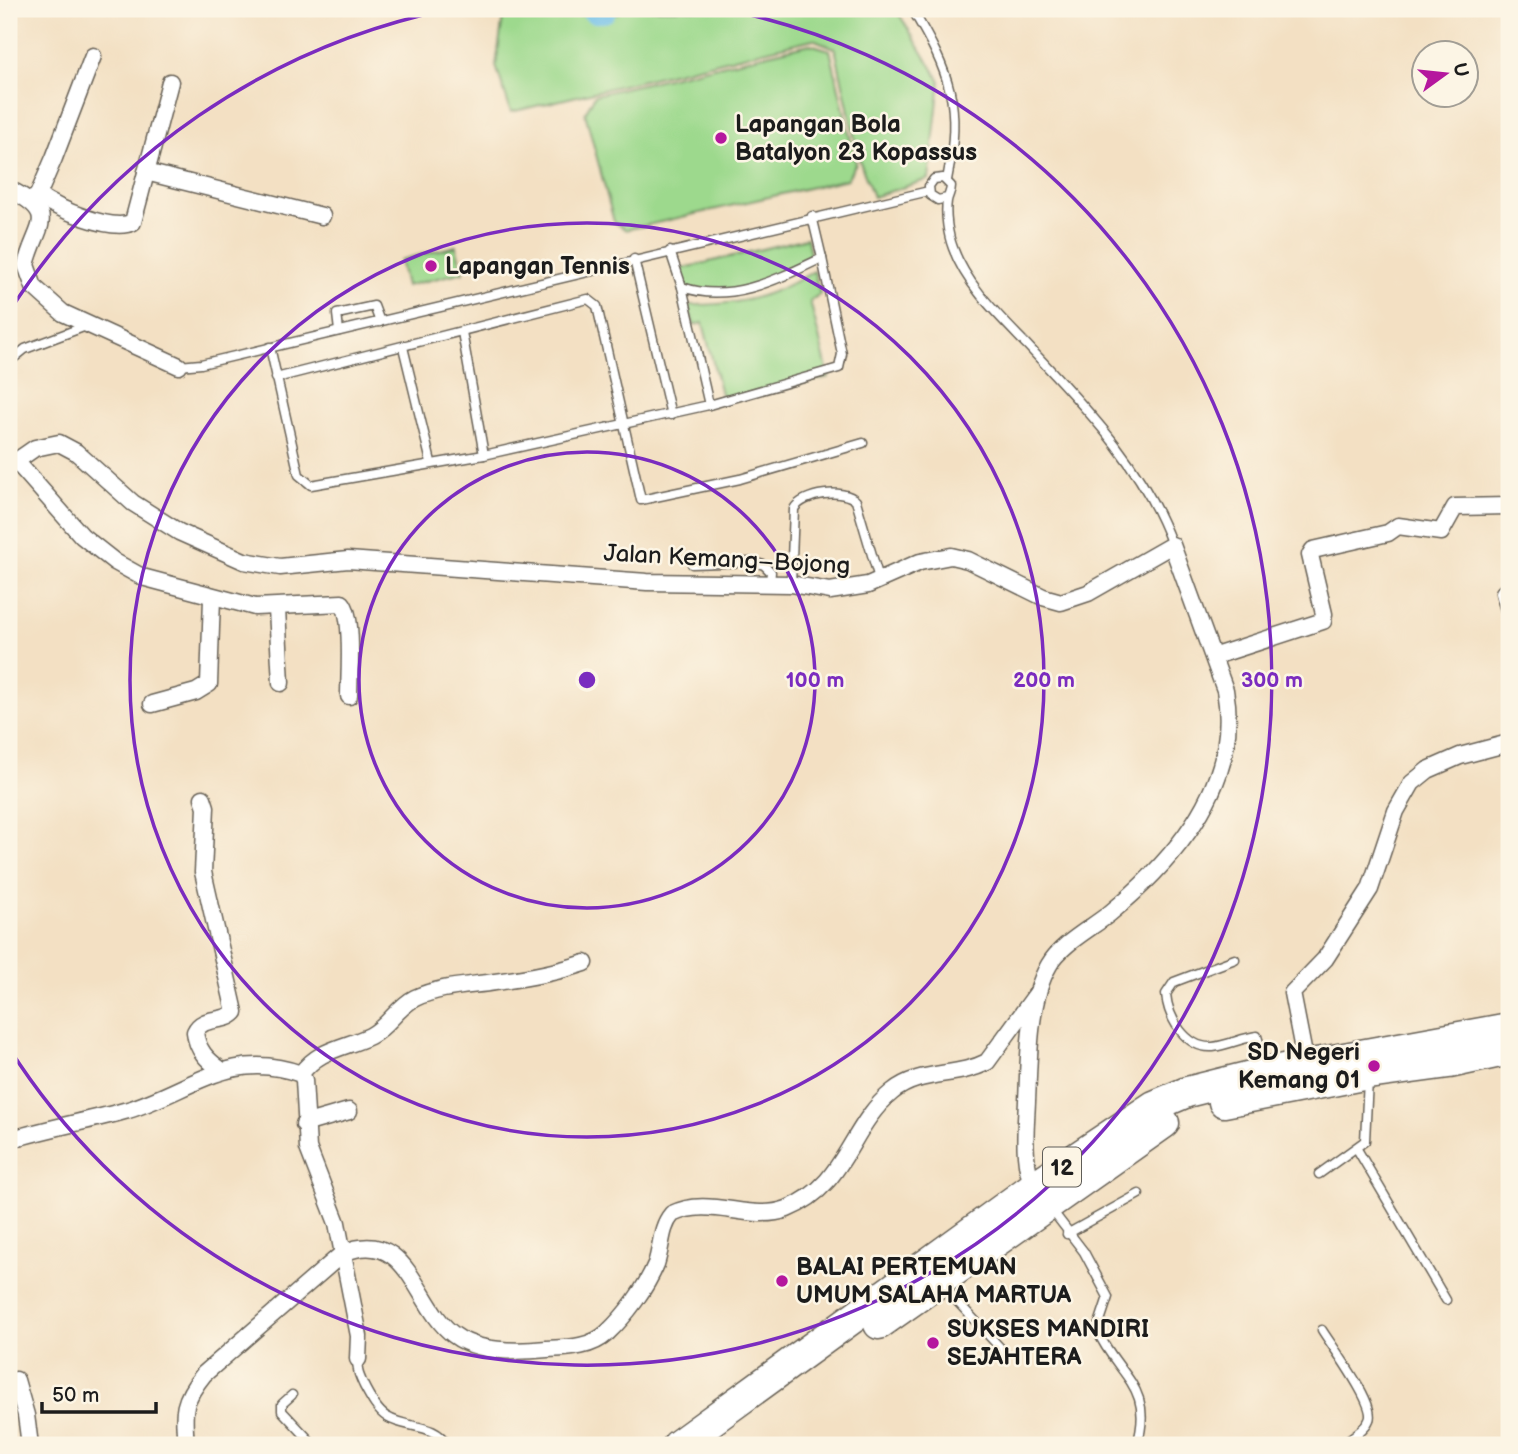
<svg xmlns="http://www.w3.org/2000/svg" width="1518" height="1454" font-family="'Balsamiq Sans',sans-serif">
  <rect width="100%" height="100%" fill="#fcf5e5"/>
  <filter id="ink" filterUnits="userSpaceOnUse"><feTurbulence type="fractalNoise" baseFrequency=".0143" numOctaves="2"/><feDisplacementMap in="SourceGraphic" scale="14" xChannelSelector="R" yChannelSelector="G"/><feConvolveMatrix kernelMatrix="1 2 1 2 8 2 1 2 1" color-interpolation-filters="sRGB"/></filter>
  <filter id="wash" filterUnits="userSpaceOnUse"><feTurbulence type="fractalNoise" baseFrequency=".00686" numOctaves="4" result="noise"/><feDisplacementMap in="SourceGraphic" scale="28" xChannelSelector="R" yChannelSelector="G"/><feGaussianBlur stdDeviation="1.57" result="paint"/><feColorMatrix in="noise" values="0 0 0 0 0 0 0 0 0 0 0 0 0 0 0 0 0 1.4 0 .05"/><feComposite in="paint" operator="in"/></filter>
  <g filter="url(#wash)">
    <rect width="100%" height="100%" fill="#f3e0c3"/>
    <!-- green -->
    <g fill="#9dd98d" stroke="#5c7a54" stroke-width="2">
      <path d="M504,9h55l45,12 20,-12h272l44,72 -11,98 -56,18 -13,-35 -25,-114 -22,-9 -302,73 -15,-46z"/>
      <path d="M810,44l20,6 26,113 -9,16 -221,51 -12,-8 -29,-109 10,-18z"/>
      <path d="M807,238l4,22c-47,28 -70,38 -125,32l-6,-23z"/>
      <path d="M456,246l7,26 -57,14 -6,-26z"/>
      <path d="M814,271l6,23 -10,7 19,76 -106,25 -20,-79 -9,2 -6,-20c53,0 81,-7 126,-34z"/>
    </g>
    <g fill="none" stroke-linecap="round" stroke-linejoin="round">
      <!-- river -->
      <path stroke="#6dbfe9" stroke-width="28" d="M595,9h8"/>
    </g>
  </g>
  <g filter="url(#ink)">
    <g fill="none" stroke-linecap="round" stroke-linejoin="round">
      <defs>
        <g id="lane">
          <path d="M912,9c39,66 50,95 35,171"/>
          <path d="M947,198l-9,2 -8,-5 -1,-9 5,-7 9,-1 8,8c0,6 -3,9 -4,15 -2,14 1,34 6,47 14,38 46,68 74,97 57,61 116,120 145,200"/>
          <path d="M670,251l12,36c49,17 96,-8 140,-29l-10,-42"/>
          <path d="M634,259l37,156"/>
          <path d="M682,287l27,118 130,-37 3,-14 -20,-96"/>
          <path d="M339,331l-2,-17 37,-8 6,16"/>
          <path d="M462,332l22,123"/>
          <path d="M270,347l29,128 12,10 173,-30 225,-50"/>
          <path d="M403,347l28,115"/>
          <path d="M9,362l16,-13 61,-23"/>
          <path d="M179,366l22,-2 728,-173"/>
          <path d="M276,378l312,-79 9,7 44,194 99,-21 123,-36"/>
          <path d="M692,564l61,-2 11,3 7,7 -1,11"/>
          <path d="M791,584l3,-75c9,-16 50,-21 62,-8l24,81"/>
          <path d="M1235,959l-61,23 -8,12c2,24 20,55 47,53 15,-2 29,-9 44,-11l9,30"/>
          <path d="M1357,1149l89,151"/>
          <path d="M1319,1174l46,-33 3,-62"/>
          <path d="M1051,1209l33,43 24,45 -11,33c20,46 58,56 40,115"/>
          <path d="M1067,1234l72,-40"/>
          <path d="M943,1286l61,66"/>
          <path d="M1322,1330c9,15 55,75 47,90 -4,10 -20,19 -29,25"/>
          <path d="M358,1359c-2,11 2,18 6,27 6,11 13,25 23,31 19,12 49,6 60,28"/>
          <path d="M292,1395l-10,9v7l32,34"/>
        </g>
        <g id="street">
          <path d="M146,172l176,44"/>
          <path d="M9,189c52,26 27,35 17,76l8,22 29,26 116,53"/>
          <path d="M38,195c18,13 74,38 95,27l37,-140"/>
          <path d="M32,201l6,-6 16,-37 39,-102"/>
          <path d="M15,460l67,76 33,26 27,15 113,30 87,-4c12,13 7,73 7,93"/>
          <path d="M9,466l26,-18 24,-5 17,9 57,51 46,29 65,29 36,6 68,-7 299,22 144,2 39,7 38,-6 52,-23 31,-6 17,4 75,37 18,5 27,-9 84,-48 53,145c17,92 -49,169 -116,224 -19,15 -48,30 -60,51 -21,36 -20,96 -22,136 -1,26 -6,66 9,89"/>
          <path d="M1509,588l-5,5 5,17"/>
          <path d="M277,609l4,74"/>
          <path d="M1215,656l108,-35 1,-7 -14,-59 3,-5 75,-17 10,-7 43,6 14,-25 54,-1"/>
          <path d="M152,704l44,-12 13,-8 3,-86"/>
          <path d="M203,798l3,9 -3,65 32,140c-11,12 -32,3 -40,20 2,18 12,28 26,38"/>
          <path d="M1306,1065l-14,-72 33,-34 45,-70 26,-78 16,-28 16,-13 32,-14 49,-13"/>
          <path d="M301,1074c17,-25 44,-26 69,-38 18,-9 27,-29 45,-38 25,-12 54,-12 80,-16 31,-4 60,-9 90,-19"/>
          <path d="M304,1124l45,-13"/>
          <path d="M9,1140c39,-12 80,-19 119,-30 62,-19 103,-62 173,-36l3,6 4,68 29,75 22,113 -1,23"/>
          <path d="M16,1380l10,35 4,30"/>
          <path d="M186,1445c-3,-34 -4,-44 18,-71l139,-121c66,-28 72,54 111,82 24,18 64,17 93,14 20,-1 44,-1 60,-16 19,-18 39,-45 49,-69 6,-17 4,-36 16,-50 38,-19 78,9 115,-5 60,-24 61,-81 105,-117 28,-23 64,-14 95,-30l51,-70"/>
        </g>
        <g id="highway">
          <path d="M1224,1102l144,-28 81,-11 60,-13"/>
          <path d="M879,1324l285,-201"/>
          <path d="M678,1445l355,-258 121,-81 33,-14 80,-20 242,-44"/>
        </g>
      </defs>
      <!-- lane casing -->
      <use href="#lane" stroke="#676156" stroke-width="11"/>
      <!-- street casing -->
      <use href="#street" stroke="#676156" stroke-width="19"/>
      <!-- highway casing -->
      <use href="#highway" stroke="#676156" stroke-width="33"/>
      <!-- lane -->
      <use href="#lane" stroke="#fff" stroke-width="8"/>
      <!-- street -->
      <use href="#street" stroke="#fff" stroke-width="16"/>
      <!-- highway -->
      <use href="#highway" stroke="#fff" stroke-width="30"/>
    </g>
  </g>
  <!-- distance rings -->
  <g fill="none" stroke="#7b2cbf" stroke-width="3.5">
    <circle cx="587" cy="680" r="228"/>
    <circle cx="587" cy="680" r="457"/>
    <path d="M9 312A685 685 0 0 1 450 9M724 9A685 685 0 1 1 9 1048"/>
  </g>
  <!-- markers -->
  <g fill="#b5179e" stroke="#fcf5e5" stroke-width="2.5">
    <circle cx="721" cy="138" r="7"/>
    <circle cx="431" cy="266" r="7"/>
    <circle cx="1374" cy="1066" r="7"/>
    <circle cx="782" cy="1281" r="7"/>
    <circle cx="933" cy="1343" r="7"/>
  </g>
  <g text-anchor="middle" stroke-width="5" stroke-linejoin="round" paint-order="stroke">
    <!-- shield labels -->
    <rect fill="#fcf5e5" stroke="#5f5d58" stroke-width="2" x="1043" y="1147.5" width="38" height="39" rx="5"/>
    <g font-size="23" font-weight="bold" fill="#1c1c1c">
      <text x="1062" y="1175">12</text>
    </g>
    <!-- poi labels -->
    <g font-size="24" font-weight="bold" fill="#1c1c1c" stroke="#fcf5e5" text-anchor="start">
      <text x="735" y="132">Lapangan Bola<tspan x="735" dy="28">Batalyon 23 Kopassus</tspan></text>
      <text x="445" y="274">Lapangan Tennis</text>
      <text x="1360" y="1060" text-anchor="end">SD Negeri<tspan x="1360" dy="28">Kemang 01</tspan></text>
      <text x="796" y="1275">BALAI PERTEMUAN<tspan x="796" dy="28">UMUM SALAHA MARTUA</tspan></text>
      <text x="947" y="1337">SUKSES MANDIRI<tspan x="947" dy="28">SEJAHTERA</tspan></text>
    </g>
    <!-- street labels -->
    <g font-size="24" fill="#1c1c1c" stroke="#fcf5e5">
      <text transform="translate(727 559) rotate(3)" y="8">Jalan Kemang–Bojong</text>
    </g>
  </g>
  <circle cx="587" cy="680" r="10" fill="#7b2cbf" stroke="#fcf5e5" stroke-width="3.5"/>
  <g font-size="21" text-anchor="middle" font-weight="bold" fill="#7b2cbf" stroke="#fcf5e5" stroke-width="5" stroke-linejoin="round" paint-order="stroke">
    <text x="815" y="687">100 m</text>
    <text x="1044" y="687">200 m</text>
    <text x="1272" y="687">300 m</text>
  </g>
  <!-- margin -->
  <rect width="1518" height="1454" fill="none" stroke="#fcf5e5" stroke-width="35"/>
  <!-- north arrow -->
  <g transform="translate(1445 74) rotate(75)"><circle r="33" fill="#fcf5e5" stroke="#a29e95" stroke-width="2"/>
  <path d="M0-5L12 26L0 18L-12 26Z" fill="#b5179e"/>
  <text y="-10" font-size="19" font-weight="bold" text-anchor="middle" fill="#1c1c1c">U</text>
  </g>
  <!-- scale -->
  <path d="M42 1402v10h114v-10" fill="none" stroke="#1c1c1c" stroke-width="3.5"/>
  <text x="52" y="1402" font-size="21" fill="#1c1c1c" stroke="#fcf5e5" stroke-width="5" paint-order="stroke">50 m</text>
</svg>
